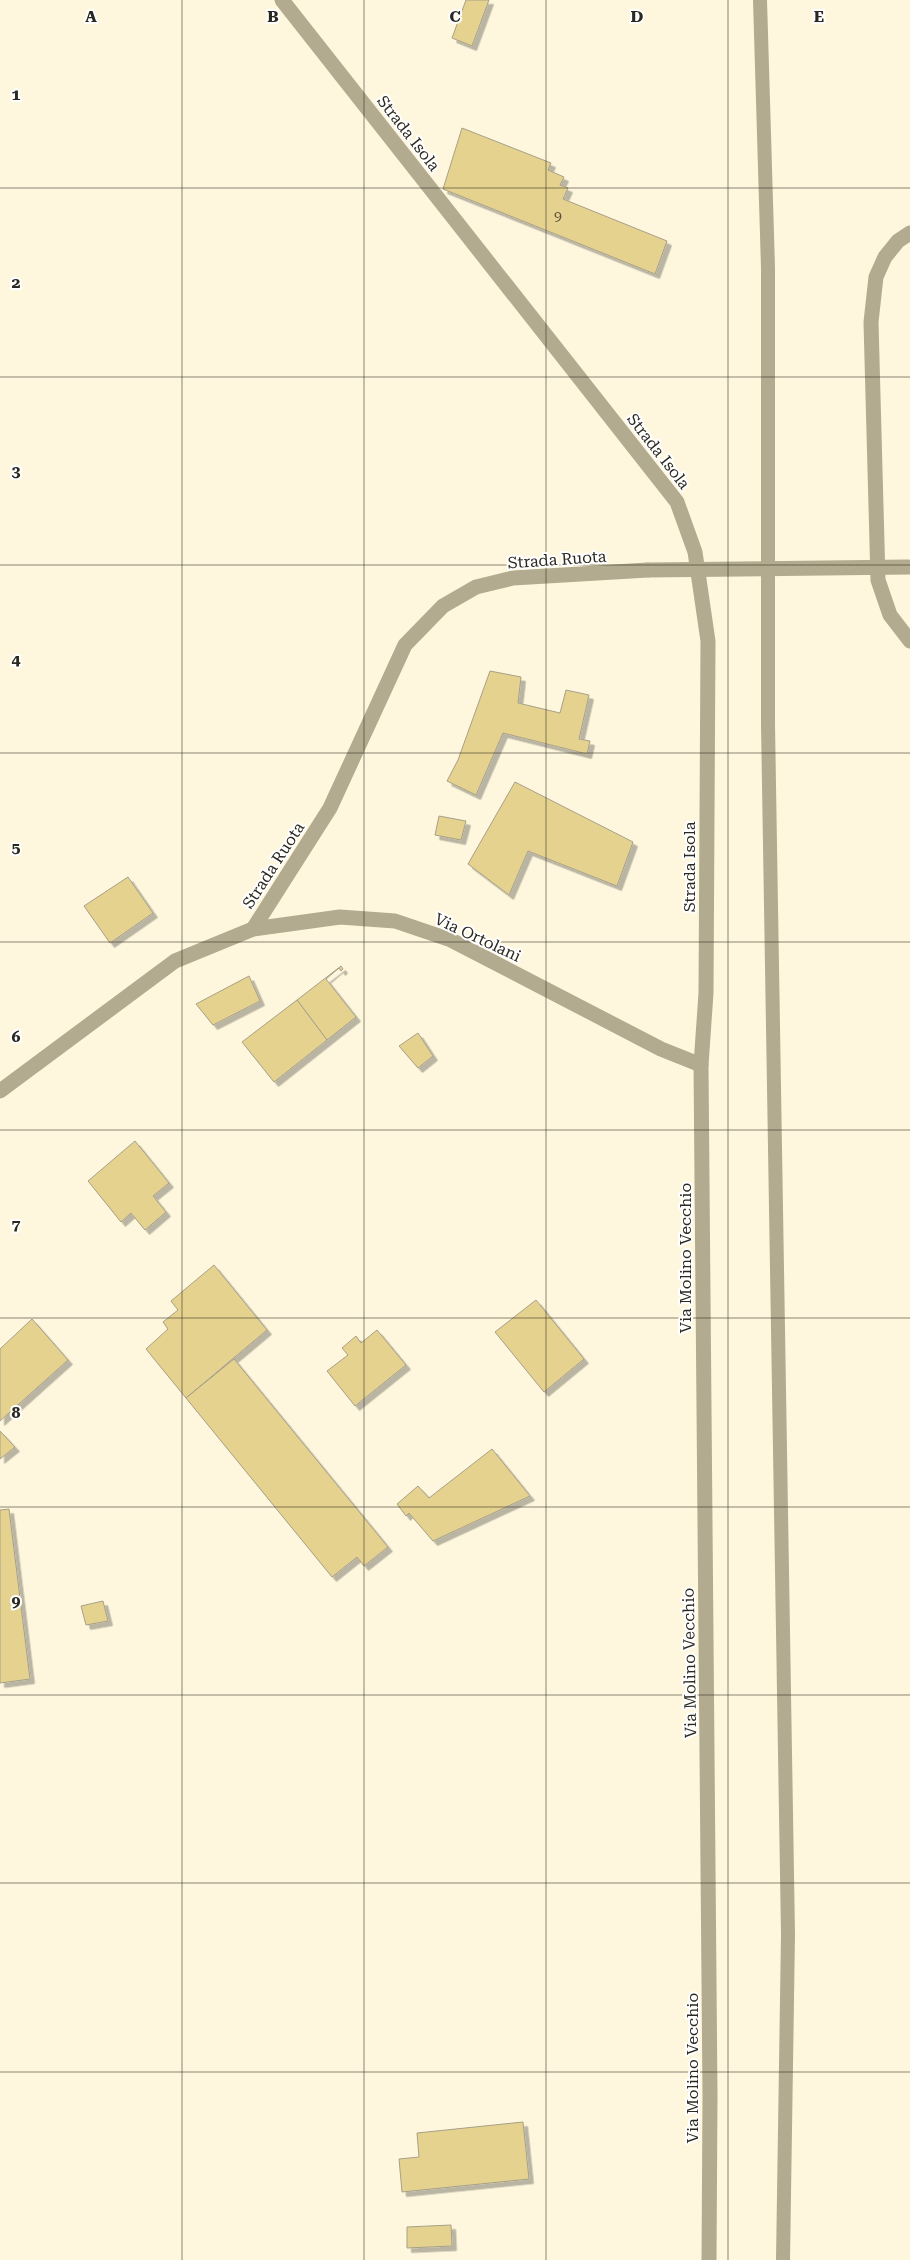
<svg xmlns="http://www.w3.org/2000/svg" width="910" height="2260" font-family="'Roboto Serif',serif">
  <defs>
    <filter id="shadow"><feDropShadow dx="4.5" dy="4.5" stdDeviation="0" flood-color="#0004"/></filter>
  </defs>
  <rect width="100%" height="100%" fill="#fef7de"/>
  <!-- building -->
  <g fill="#e5d28f" stroke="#a7a089" filter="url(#shadow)">
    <path d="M466,0h23l-17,46 -20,-8z"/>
    <path d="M462,128l89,35 -3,7 16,7 -4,8 8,3 -5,11 104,42 -12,33 -212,-85z"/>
    <path d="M490,671l31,6 -3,26 42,10 6,-23 23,5 -10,44 11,2 -3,13 -84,-21 -27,62 -29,-14 11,-21z"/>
    <path d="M515,782l118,60 -16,44 -89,-35 -19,44 -41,-31z"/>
    <path d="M439,816l27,5 -5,19 -26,-5z"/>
    <path d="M128,877l25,36 -43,30 -26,-37z"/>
    <path d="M341,966l2,3 -2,2 -2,-3 -13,11 30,38 -29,23 -30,-40z"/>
    <path d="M249,976l11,25 -47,24 -17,-21z"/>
    <path d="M297,1000l30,40 -53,42 -32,-40z"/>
    <path d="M418,1033l15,23 -15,12 -19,-22z"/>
    <path d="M135,1141l34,42 -16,13 13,16 -21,18 -14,-17 -10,9 -33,-41z"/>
    <path d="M214,1265l53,65 -81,68 -40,-49 22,-20 -5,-7 15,-12 -7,-9z"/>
    <path d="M536,1300l48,59 -40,33 -49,-60z"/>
    <path d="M32,1319l36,41 -68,61v-72z"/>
    <path d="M377,1330l29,35 -51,41 -28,-35 21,-16 -6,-7 14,-12 5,7z"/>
    <path d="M234,1359l154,188 -24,19 -7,-9 -25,20 -146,-179z"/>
    <path d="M0,1431l15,16 -15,12z"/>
    <path d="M492,1449l38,47 -97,45 -24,-28 -3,3 -9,-12 21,-18 11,12z"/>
    <path d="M9,1509l21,170 -30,4v-173z"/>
    <path d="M103,1601l5,20 -22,4 -5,-19z"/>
    <path d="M523,2122l6,57 -127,13 -3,-33 20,-2 -2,-24z"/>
    <path d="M451,2225l1,21 -45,2v-21z"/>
  </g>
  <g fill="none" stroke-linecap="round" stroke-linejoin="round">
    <!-- lane -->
    <path stroke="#b2ab8f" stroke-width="14" d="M760,0l8,268v456l20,1210 -5,326"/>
    <!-- street -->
    <g stroke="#b2ab8f" stroke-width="15">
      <path d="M282,0l395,502 18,50 13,89 -2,352 -5,72 9,1031 -1,164"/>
      <path d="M910,233l-12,8 -13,16 -9,20 -5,45 7,258 12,35 20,26"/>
      <path d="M253,929l77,-121 75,-163 38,-39 33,-19 37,-9 135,-8"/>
      <path d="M0,1091l175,-130 78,-32 87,-12 55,4 56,19 210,109 40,16"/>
    </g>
    <!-- street-bridge -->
    <path stroke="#b2ab8f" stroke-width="15" d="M648,570l260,-3"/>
  </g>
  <!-- grid -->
  <path fill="none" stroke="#2b291f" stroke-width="1" stroke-opacity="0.55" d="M182,0v2260M364,0v2260M546,0v2260M728,0v2260M0,188h910M0,377h910M0,565h910M0,753h910M0,942h910M0,1130h910M0,1318h910M0,1507h910M0,1695h910M0,1883h910M0,2072h910"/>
  <g text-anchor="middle" stroke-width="4" stroke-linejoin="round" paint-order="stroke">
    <!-- number labels -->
    <g font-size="14" fill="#5a533b">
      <text x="558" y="221">9</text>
    </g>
    <!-- street labels -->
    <g font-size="16" fill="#2b291f" stroke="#fff">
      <text transform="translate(409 133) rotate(52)" y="6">Strada Isola</text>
      <text transform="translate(659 451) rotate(52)" y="6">Strada Isola</text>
      <text transform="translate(557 559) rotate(-4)" y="6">Strada Ruota</text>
      <text transform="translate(273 865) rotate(-57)" y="6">Strada Ruota</text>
      <text transform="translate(689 867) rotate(-90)" y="6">Strada Isola</text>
      <text transform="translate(478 937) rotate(25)" y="6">Via Ortolani</text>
      <text transform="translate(685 1258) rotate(-90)" y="6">Via Molino Vecchio</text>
      <text transform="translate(689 1663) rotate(-91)" y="6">Via Molino Vecchio</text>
      <text transform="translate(692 2068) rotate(-90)" y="6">Via Molino Vecchio</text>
    </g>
  </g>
  <g font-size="16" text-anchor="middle" font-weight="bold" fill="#2b291f" stroke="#fff" stroke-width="4" stroke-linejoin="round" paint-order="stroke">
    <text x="91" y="22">A</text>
    <text x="273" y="22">B</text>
    <text x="455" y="22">C</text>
    <text x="637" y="22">D</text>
    <text x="819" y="22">E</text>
    <text x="16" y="100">1</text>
    <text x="16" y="288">2</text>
    <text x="16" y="477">3</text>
    <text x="16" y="665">4</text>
    <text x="16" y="853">5</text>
    <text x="16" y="1042">6</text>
    <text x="16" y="1230">7</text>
    <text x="16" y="1418">8</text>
    <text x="16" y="1607">9</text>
  </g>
</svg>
